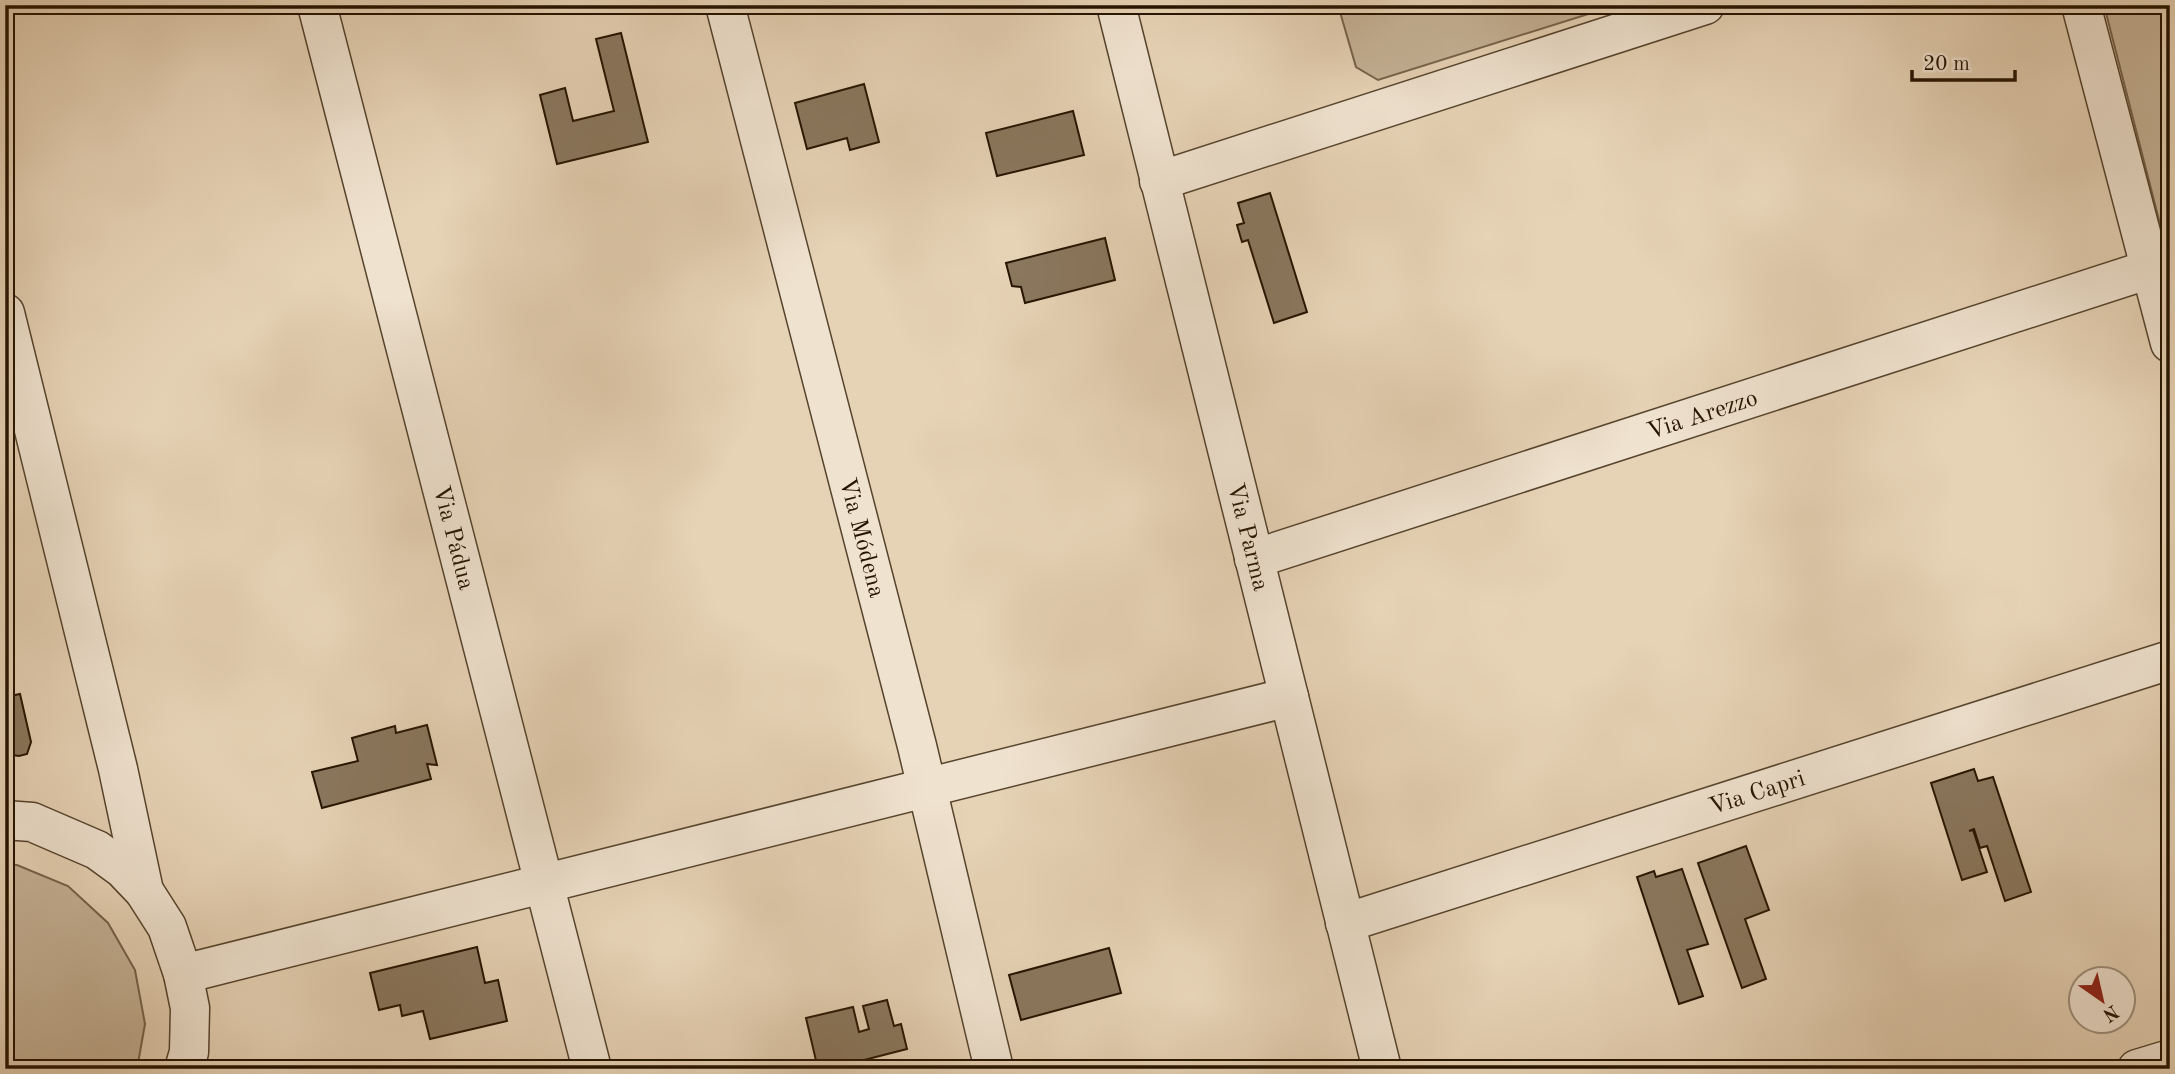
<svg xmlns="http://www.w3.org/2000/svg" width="2175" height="1074" font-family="'Old Standard TT',serif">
  <rect width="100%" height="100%" fill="#e6d2b5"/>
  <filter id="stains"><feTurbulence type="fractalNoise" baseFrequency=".00286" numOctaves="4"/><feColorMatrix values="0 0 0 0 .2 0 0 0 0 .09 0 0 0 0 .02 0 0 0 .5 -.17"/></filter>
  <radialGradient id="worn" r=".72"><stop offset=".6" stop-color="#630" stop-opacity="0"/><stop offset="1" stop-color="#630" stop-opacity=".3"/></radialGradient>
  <!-- green -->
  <g fill="#c5b296" stroke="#76634b" stroke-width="2">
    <path d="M1338,5h279l-239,75 -22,-13z"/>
    <path d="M2104,5h66v258z"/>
    <path d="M5,864l12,1 51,21 40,37 27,47 10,54 -8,45h-132z"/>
  </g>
  <!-- building -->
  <g fill="#8a775e" stroke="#261400" stroke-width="2">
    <path d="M621,33l27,109 -91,22 -17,-69 25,-7 8,33 41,-10 -18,-72z"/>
    <path d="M864,84l15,58 -29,8 -3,-12 -40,11 -12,-46z"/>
    <path d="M1073,111l11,44 -87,21 -11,-43z"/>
    <path d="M1270,193l37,119 -33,11 -26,-83 -6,2 -5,-17 7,-2 -6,-20z"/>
    <path d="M1105,238l10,42 -90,23 -4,-16 -9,-1 -6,-23z"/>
    <path d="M20,694l11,48 -4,12 -8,2 -14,-2v-57z"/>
    <path d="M427,725l10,40 -10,-1 4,15 -109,29 -10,-36 46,-11 -6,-23 43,-12 1,7z"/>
    <path d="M1974,769l4,12 15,-4 38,115 -26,9 -18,-55 -7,2 -6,-19 -5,2 4,-1 14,42 -25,8 -31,-97z"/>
    <path d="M1746,846l23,64 -24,9 21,60 -24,9 -44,-125z"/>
    <path d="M1682,869l26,75 -21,6 16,46 -24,8 -42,-127 17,-6 2,6z"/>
    <path d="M477,947l8,36 13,-3 9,41 -77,18 -7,-28 -21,5 -2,-11 -21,5 -9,-37z"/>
    <path d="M1109,948l12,45 -100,27 -12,-45z"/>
    <path d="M887,1000l7,26 7,-2 6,25 -78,20h-11l-12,-51 47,-11 6,25 10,-3 -6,-23z"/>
  </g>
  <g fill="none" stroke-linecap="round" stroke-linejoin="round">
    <defs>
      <g id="minor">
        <path id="s1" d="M317,5l275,1064"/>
        <path id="s2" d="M725,5l192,741 77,323"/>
        <path id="s3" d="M1116,5l266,1064"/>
        <path d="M2081,5l89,338"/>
        <path d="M1159,181l546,-176"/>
        <path d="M5,313l113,456 26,122"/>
        <path id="s4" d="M1254,559l896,-290"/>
        <path d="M5,820l27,2 65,28 26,19 21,22 23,36 16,47 7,34 -1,44 -5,17"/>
        <path id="s5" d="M1345,923l825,-263"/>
        <path d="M183,974l1106,-277"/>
        <path d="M2137,1069l33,-10"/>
      </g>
    </defs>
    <!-- minor casing -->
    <use href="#minor" stroke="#56442d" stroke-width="41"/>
    <!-- minor -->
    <use href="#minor" stroke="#efe2cf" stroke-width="38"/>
  </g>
  <g text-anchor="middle" stroke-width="5" stroke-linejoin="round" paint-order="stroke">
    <!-- street labels -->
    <g font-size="24" fill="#261400" stroke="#efe2cf">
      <text dy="8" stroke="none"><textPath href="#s4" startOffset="471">Via Arezzo</textPath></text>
      <text dy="8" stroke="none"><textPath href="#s2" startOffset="550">Via Módena</textPath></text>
      <text dy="8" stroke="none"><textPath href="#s1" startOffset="550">Via Pádua</textPath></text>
      <text dy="8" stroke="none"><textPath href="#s3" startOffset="548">Via Parma</textPath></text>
      <text dy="8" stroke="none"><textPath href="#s5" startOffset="432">Via Capri</textPath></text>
    </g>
  </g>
  <!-- margin -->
  <rect width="2175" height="1074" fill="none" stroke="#e6d2b5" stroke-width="28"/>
  <rect x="7" y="7" width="2161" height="1060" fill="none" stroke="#261400" stroke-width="3.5"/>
  <rect x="14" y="14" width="2147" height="1046" fill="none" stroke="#261400" stroke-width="2"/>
  <!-- north arrow -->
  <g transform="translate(2102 1000) rotate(146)"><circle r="33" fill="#efe2cf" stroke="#9f907c" stroke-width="2"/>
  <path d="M0-5L12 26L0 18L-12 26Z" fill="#8f2418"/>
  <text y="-10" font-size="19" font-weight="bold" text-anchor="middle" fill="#261400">N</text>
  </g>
  <!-- scale -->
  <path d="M1912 70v10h103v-10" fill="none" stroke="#261400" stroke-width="3.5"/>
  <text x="1923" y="70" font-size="21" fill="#261400" stroke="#efe2cf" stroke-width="5" paint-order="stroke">20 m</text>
  <rect width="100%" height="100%" filter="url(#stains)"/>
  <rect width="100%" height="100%" fill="url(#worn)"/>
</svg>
